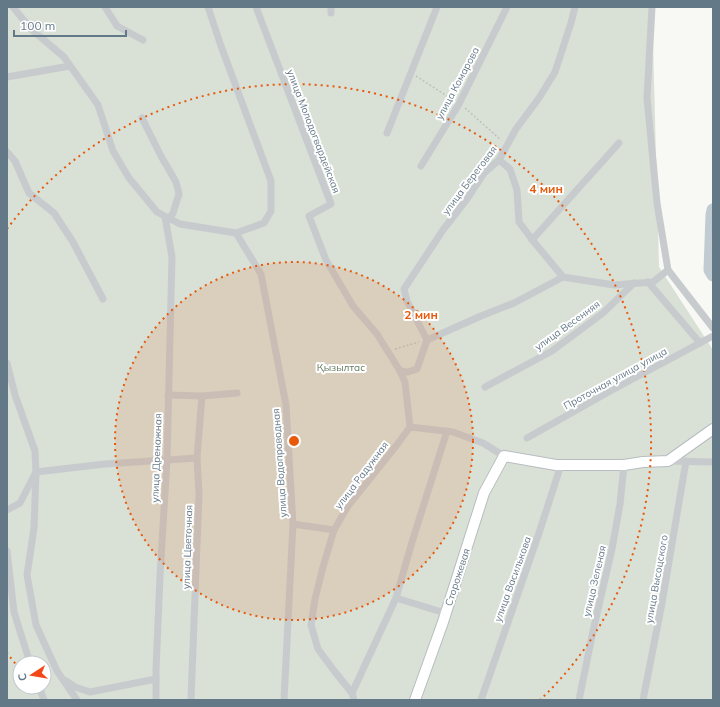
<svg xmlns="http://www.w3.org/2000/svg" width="720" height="707" font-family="Mulish,sans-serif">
  <rect width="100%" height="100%" fill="#f8f8f4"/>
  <!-- green -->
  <path fill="#d9e0d5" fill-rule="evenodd" d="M7,7h645l7,260 54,83v350h-706zM20,663h24v24h-24z"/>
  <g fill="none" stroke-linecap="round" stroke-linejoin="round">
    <!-- river -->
    <path stroke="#c0ccd1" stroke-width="13" d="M713,210l-1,5 -2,55 3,5"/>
    <defs>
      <path id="secondary" d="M415,700l28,-78 41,-129 20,-37 52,9h68l19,-3 25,-1 45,-32"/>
    </defs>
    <!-- secondary casing -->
    <use href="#secondary" stroke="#b7bdc1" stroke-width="12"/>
    <!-- path -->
    <g stroke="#bec1c3" stroke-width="1.5" stroke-dasharray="2 2" stroke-linecap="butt">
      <path d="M416,76l37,24"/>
      <path d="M465,108l36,32"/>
      <path d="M395,349l24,-7"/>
    </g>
    <!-- street -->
    <g stroke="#c7cbce" stroke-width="7">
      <path d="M13,7l18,22 33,28 34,48 15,46 16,27 28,34 23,12 56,9 28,-10 7,-12v-30l-50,-135 -13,-39"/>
      <path d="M105,7l12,19 26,14"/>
      <path d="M256,7l75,197 -22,12 17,44 27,46 24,28 23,37 5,11 5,45 -14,19 -48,60 -14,24 -11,37 -8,32 -4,26 7,24 17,23 17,21 2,7"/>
      <path d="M652,7l-5,91 10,105 11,67 45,58"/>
      <path d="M331,13v-6"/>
      <path d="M7,77l63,-11"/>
      <path d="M142,118l19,38 15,26 3,12 -6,19 -4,6"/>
      <path d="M387,133l50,-126"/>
      <path d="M7,152l8,9 14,32 25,20 19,29 30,57"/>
      <path d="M499,160l11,9 7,21 2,32 15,20 29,35"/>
      <path d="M421,166l38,-62 48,-97"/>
      <path d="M236,233l25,41 25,131 7,119 -9,176"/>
      <path d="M532,240l87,-97"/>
      <path d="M648,282l52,61"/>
      <path d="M427,340l-20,-39 -3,-12 39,-59 24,-31 17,-26 15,-13 17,-31 23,-31 16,-26 16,-49 4,-16"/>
      <path d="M7,363l8,32 20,56 1,21 -2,56 -7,47 9,50 21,46 20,29"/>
      <path d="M400,371l8,1 9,-3 10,-29 54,-24 33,-13 49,-26 51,8 39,-3 15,-12"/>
      <path d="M485,387l67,-36 51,-38 31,-30"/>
      <path d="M168,395l34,1 35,-3"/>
      <path d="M410,427l43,5 30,11 21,13"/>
      <path d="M527,438l85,-48 101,-54"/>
      <path d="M668,461l45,1"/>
      <path d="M7,510l13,-7 16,-31 69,-8 92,-6"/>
      <path d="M293,524l41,6"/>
      <path d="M7,551l7,61 16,51"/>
      <path d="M396,598l49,15"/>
      <path d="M66,681l9,6 15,5 66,-13"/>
      <path d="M39,687l5,13"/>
      <path d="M352,693l44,-95 16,-56 35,-111"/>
      <path d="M156,700v-30l4,-94 7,-116 5,-203 -7,-40"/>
      <path d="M191,700l8,-206 -2,-36 5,-62"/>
      <path d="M481,700l58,-167 22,-68"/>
      <path d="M579,700l14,-69 19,-82 8,-45 4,-39"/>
      <path d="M643,700l19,-97 24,-142"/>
    </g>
    <!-- secondary -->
    <use href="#secondary" stroke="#fff" stroke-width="10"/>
  </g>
  <!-- distance rings -->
  <circle cx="294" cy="441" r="179" fill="#e8590c" fill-opacity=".12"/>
  <g fill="none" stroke="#e8590c" stroke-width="2" stroke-dasharray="2 4">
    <circle cx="294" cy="441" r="179"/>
    <path d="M19 668A357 357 0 0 1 7 653M7 229A357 357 0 1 1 540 700"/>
  </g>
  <g text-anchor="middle" stroke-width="4" stroke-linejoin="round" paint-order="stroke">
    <!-- street labels -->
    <g font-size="10" fill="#647988" stroke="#fff">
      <text transform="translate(457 83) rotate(-62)" y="4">улица Комарова</text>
      <text transform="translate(314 131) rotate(69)" y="4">улица Молодогвардейская</text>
      <text transform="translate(469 180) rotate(-53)" y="4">улица Береговая</text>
      <text transform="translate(567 325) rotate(-36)" y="4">улица Весенняя</text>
      <text transform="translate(615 378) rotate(-29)" y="4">Проточная улица улица</text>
      <text transform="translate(156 458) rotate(-88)" y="4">улица Дренажная</text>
      <text transform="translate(279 463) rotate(-94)" y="4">улица Водопроводная</text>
      <text transform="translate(361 475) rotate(-53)" y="4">улица Радужная</text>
      <text transform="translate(187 547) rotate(-88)" y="4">улица Цветочная</text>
      <text transform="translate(457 577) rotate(-72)" y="4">Сторожевая</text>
      <text transform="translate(512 579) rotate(-70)" y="4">улица Василькова</text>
      <text transform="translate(656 579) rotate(-80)" y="4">улица Высоцского</text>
      <text transform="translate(594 581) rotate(-77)" y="4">улица Зеленая</text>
    </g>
    <!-- park labels -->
    <g font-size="10" fill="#657a5f" stroke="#fff">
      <text x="341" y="371">Қызылтас</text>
    </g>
  </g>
  <circle cx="294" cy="441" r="6" fill="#e8590c" stroke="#fff" stroke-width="2"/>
  <g font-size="12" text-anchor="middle" font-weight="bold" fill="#e8590c" stroke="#fff" stroke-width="4" stroke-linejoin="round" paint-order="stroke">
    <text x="546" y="193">4 мин</text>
    <text x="421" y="319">2 мин</text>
  </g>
  <!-- border -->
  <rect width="720" height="707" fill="none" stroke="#647988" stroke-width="16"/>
  <!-- north arrow -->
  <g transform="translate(32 675) rotate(258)"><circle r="19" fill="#ffffff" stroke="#c1c9cf"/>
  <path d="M0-3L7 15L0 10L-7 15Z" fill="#f44818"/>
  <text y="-6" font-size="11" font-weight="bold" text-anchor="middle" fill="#647988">С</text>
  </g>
  <!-- scale -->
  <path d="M14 30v6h112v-6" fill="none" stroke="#647988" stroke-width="2"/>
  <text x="20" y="30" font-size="12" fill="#647988" stroke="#ffffff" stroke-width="3" paint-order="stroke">100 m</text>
</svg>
